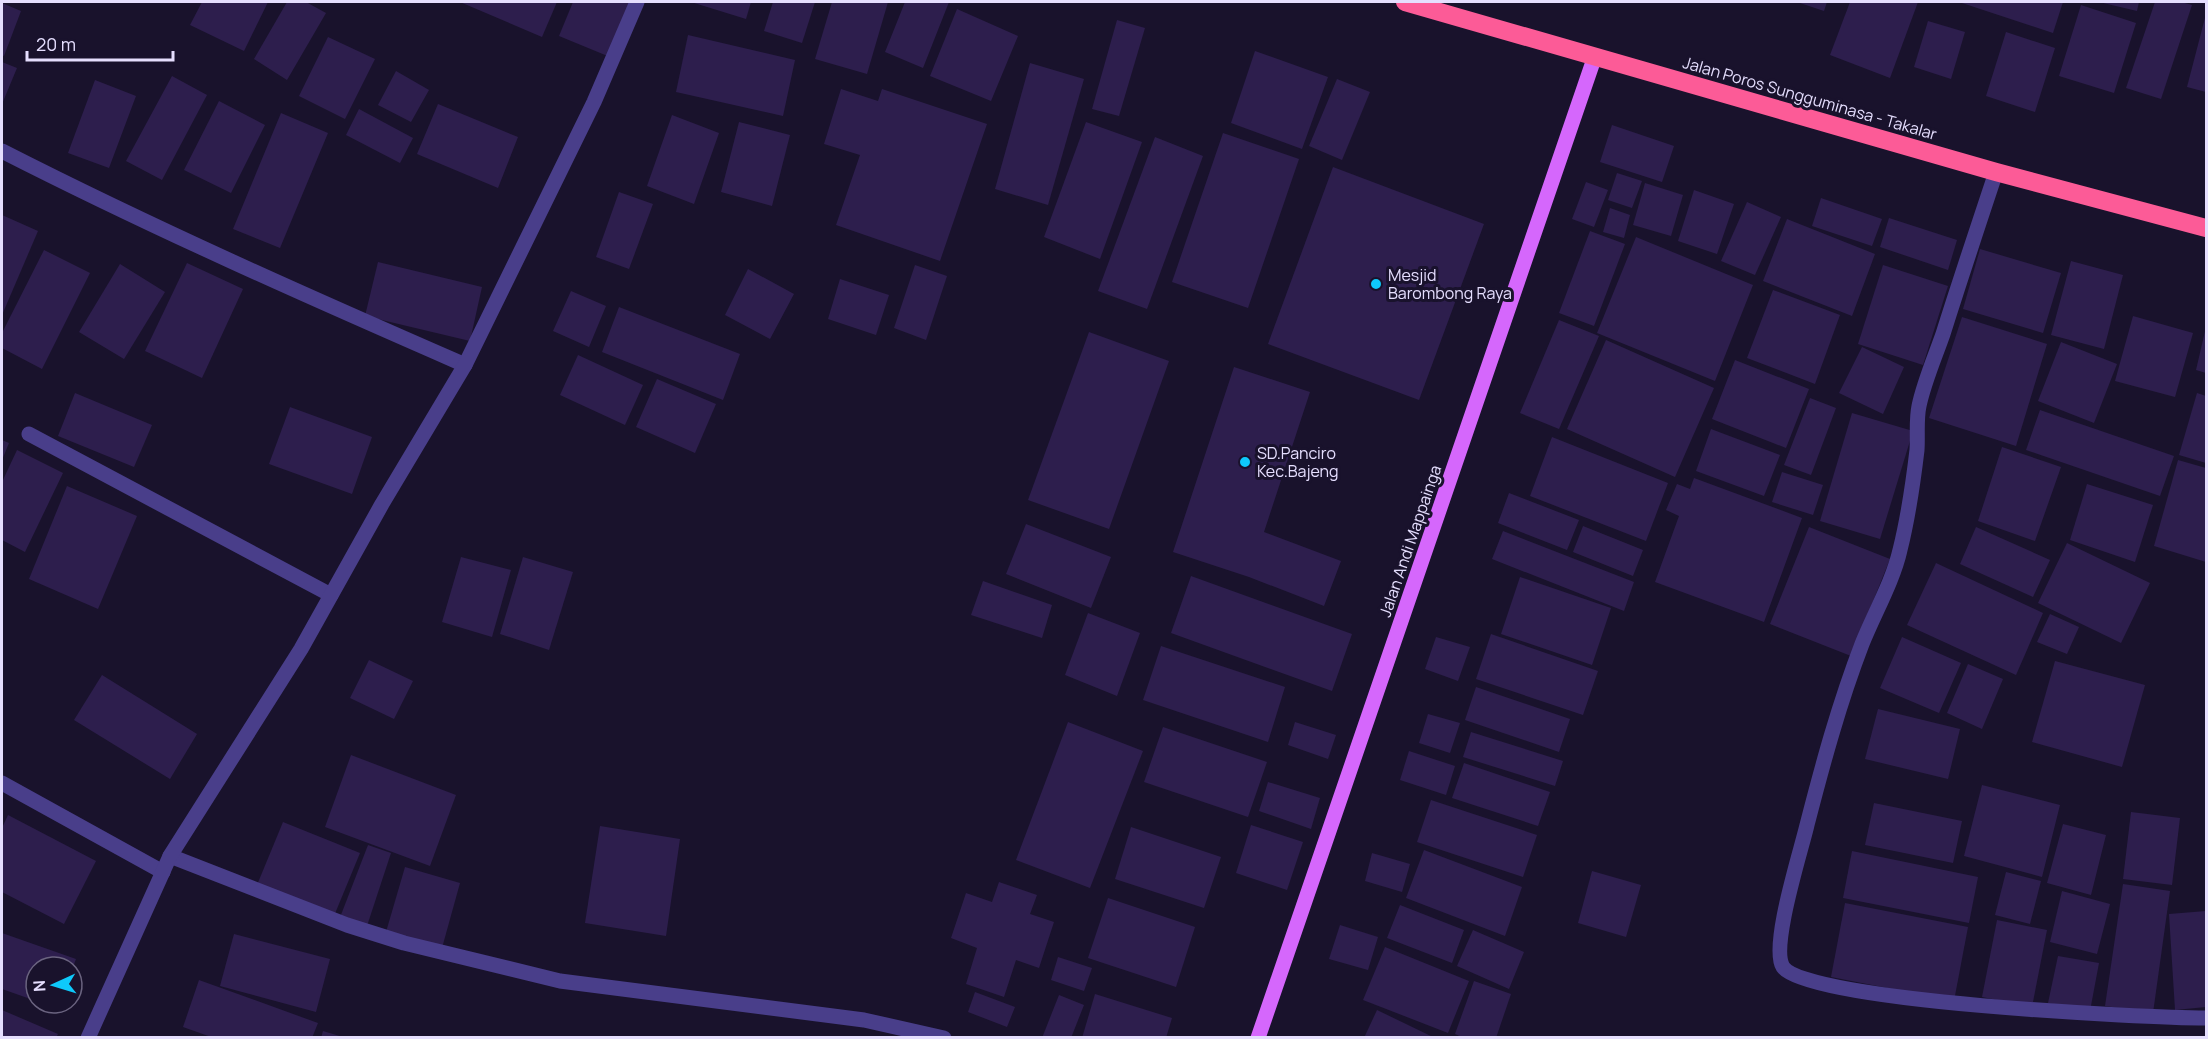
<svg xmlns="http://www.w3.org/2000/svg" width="2208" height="1039" font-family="Manrope,sans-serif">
  <rect width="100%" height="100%" fill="#19122c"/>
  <!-- building -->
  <g fill="#2d1e4d">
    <path d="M202,2h66l-24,49 -54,-26z"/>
    <path d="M287,2h19l20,11 -39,67 -33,-21z"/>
    <path d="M460,2h97l-15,35z"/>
    <path d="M573,2h59l-22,55 -51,-21z"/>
    <path d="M691,2h60l-5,17z"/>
    <path d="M773,2h42l-13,41 -38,-12z"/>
    <path d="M832,2h56l-21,72 -52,-15z"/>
    <path d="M905,2h44l-26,66 -38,-16z"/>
    <path d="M1797,2h30l-3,9z"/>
    <path d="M1850,2h68l-28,76 -60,-23z"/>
    <path d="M1959,2h104l-10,31z"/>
    <path d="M2099,2h40l-2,9z"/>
    <path d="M2155,2h26l11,3 -31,94 -35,-11z"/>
    <path d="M2,3l19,8 -17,45 -2,-1z"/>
    <path d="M2081,5l55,18 -22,70 -55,-17z"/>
    <path d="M957,9l61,27 -27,65 -61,-25z"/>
    <path d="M2206,14v78l-19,-5z"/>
    <path d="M1117,20l28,8 -26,88 -27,-7z"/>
    <path d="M1928,21l37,11 -14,47 -37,-12z"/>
    <path d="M2006,32l49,16 -20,64 -49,-16z"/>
    <path d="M688,35l107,25 -12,56 -107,-24z"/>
    <path d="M328,37l47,22 -30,60 -46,-23z"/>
    <path d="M1255,51l73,26 -26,72 -71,-26z"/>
    <path d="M2,62l15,6 -15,36z"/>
    <path d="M1030,63l54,16 -36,126 -53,-16z"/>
    <path d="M396,71l33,19 -18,32 -33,-17z"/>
    <path d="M172,76l35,19 -45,85 -36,-19z"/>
    <path d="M1337,79l33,13 -28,68 -33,-14z"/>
    <path d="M95,80l41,16 -27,72 -41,-15z"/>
    <path d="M841,89l37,12 4,-12 105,35 -47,137 -104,-36 24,-70 -36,-11z"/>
    <path d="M219,101l46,24 -34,68 -47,-23z"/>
    <path d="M438,104l80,33 -20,51 -81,-34z"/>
    <path d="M359,109l54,29 -13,25 -54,-28z"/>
    <path d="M281,113l47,20 -48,115 -47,-19z"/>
    <path d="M672,115l47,18 -25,71 -47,-18z"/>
    <path d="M739,122l51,13 -18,71 -51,-14z"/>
    <path d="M1086,122l56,20 -42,117 -56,-22z"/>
    <path d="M1612,125l62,21 -12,36 -62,-20z"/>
    <path d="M1223,133l76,26 -51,149 -76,-26z"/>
    <path d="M1155,137l48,19 -56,153 -49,-18z"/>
    <path d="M1333,167l151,57 -65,176 -151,-56z"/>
    <path d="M1617,173l25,8 -10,27 -24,-8z"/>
    <path d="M1586,182l22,8 -14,37 -22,-8z"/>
    <path d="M1645,183l38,12 -12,41 -38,-11z"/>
    <path d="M1694,190l40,14 -17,50 -39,-13z"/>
    <path d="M619,192l34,12 -24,65 -33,-12z"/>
    <path d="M1821,198l61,21 -10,27 -60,-20z"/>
    <path d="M1747,202l34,15 -26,58 -34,-14z"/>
    <path d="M1610,208l20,7 -6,23 -21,-6z"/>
    <path d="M2,215l36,16 -36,84z"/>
    <path d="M1889,218l68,22 -9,30 -68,-23z"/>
    <path d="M1787,219l88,35 -23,62 -89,-35z"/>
    <path d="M1590,231l35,13 -31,82 -35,-13z"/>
    <path d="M1636,237l117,48 -38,96 -118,-48z"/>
    <path d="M1980,249l81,24 -18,60 -80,-24z"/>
    <path d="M44,250l46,23 -48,96 -40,-21v-15z"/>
    <path d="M2071,261l52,14 -19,74 -53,-14z"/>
    <path d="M378,262l104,25 -12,54 -105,-25z"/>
    <path d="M187,263l56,26 -41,89 -57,-27z"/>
    <path d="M120,264l45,28 -41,67 -45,-27z"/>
    <path d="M915,265l32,11 -21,64 -32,-12z"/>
    <path d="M1883,265l65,21 -25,79 -65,-21z"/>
    <path d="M748,269l46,25 -24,45 -45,-24z"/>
    <path d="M840,279l49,16 -13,40 -48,-16z"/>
    <path d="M1773,290l67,25 -25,69 -68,-26z"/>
    <path d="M571,291l35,15 -17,41 -36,-16z"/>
    <path d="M619,307l121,47 -17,46 -121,-48z"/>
    <path d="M2133,316l60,17 -18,64 -60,-16z"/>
    <path d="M1962,317l85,27 -31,102 -87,-28z"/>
    <path d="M1559,320l40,16 -40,93 -39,-16z"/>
    <path d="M2206,327v46l-10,-3z"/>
    <path d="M1089,332l80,29 -60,168 -81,-29z"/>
    <path d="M1606,340l108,48 -39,89 -108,-48z"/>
    <path d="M2061,342l56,22 -23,59 -56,-22z"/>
    <path d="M1862,347l42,20 -21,47 -44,-21z"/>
    <path d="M578,355l65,30 -18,40 -65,-30z"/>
    <path d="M1735,360l74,29 -23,59 -74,-29z"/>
    <path d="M1234,367l76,25 -46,140 77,29 -17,45 -75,-29 -76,-25z"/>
    <path d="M657,379l59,25 -21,49 -59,-26z"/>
    <path d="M75,393l77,32 -18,42 -76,-31z"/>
    <path d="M2197,393l9,3v67l-27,-8z"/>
    <path d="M1810,398l26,10 -25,67 -27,-10z"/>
    <path d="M290,407l82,30 -20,57 -83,-30z"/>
    <path d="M2040,410l134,46 -14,40 -134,-46z"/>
    <path d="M1852,413l61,18 -33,108 -60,-18z"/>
    <path d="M1711,429l69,26 -16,41 -68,-25z"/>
    <path d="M1552,437l116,46 -22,58 -116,-45z"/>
    <path d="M2,440l7,3 -7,17z"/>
    <path d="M2002,447l59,20 -26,74 -57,-20z"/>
    <path d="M17,450l46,23 -38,79 -23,-12v-58z"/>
    <path d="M2178,460l28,8v94l-52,-16z"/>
    <path d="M1782,472l41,13 -10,30 -41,-13z"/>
    <path d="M1694,478l108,40 -38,104 -109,-40 24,-66 -13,-6 11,-26 13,5z"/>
    <path d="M2087,484l66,21 -18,57 -65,-22z"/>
    <path d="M67,486l70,30 -39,93 -69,-30z"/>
    <path d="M1509,493l70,27 -12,30 -69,-27z"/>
    <path d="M1026,524l85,33 -20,51 -85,-34z"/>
    <path d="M1583,526l60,24 -10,26 -60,-24z"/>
    <path d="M1809,527l81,32 -39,97 -81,-32z"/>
    <path d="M1976,527l74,33 -17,37 -73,-33z"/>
    <path d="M1503,531l131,51 -10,29 -132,-52z"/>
    <path d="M2067,543l83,40 -29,60 -83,-40z"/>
    <path d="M461,557l50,13 -19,67 -50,-15z"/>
    <path d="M523,557l50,15 -24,78 -49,-16z"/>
    <path d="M1936,563l107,50 -27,62 -109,-50z"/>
    <path d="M1191,576l161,58 -20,57 -161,-58z"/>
    <path d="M1520,577l91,31 -19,57 -91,-31z"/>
    <path d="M983,581l69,24 -10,33 -71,-23z"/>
    <path d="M1088,613l52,20 -23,63 -52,-21z"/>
    <path d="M2050,614l29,13 -12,27 -30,-12z"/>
    <path d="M1491,634l107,37 -15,44 -107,-36z"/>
    <path d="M1436,637l34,10 -12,34 -33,-12z"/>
    <path d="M1902,637l59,26 -22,50 -59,-25z"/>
    <path d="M1161,646l124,41 -17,55 -125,-42z"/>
    <path d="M369,660l44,21 -19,38 -44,-21z"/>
    <path d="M2055,661l90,24 -23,82 -90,-25z"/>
    <path d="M1968,664l35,15 -21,50 -35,-16z"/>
    <path d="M102,675l95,59 -27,45 -96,-59z"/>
    <path d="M1476,687l94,32 -11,33 -94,-32z"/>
    <path d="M1878,709l82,20 -12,50 -83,-20z"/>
    <path d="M1428,714l32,9 -10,30 -31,-10z"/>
    <path d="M1068,722l75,29 -53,137 -74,-28z"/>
    <path d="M1295,722l41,13 -8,24 -40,-14z"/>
    <path d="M1163,727l104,35 -19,55 -104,-35z"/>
    <path d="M1471,732l92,29 -8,25 -92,-29z"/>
    <path d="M1409,751l46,15 -9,29 -46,-15z"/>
    <path d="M351,755l105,40 -26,71 -105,-39z"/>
    <path d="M1464,763l86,29 -12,34 -86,-28z"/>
    <path d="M1268,782l52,16 -9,31 -52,-18z"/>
    <path d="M1982,785l78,20 -18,72 -78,-21z"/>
    <path d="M1431,800l106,35 -14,42 -106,-35z"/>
    <path d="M1874,803l88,18 -9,42 -88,-18z"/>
    <path d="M2131,812l49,6 -8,67 -49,-6z"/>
    <path d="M8,815l88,46 -32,63 -62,-32v-64z"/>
    <path d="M283,822l77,31 -26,63 -77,-31z"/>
    <path d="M2063,824l43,11 -15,60 -44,-12z"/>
    <path d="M1251,825l52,17 -16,48 -51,-17z"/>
    <path d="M600,826l80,13 -14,97 -81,-13z"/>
    <path d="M1131,827l90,30 -17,51 -89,-29z"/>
    <path d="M368,845l23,8 -25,76 -27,-9z"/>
    <path d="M1424,850l98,37 -17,49 -99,-38z"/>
    <path d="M1852,851l126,26 -9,46 -126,-25z"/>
    <path d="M1372,853l38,11 -8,28 -37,-11z"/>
    <path d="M405,867l55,16 -18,65 -56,-16z"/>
    <path d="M1592,871l49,14 -15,52 -48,-14z"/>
    <path d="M2006,872l35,9 -11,43 -35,-9z"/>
    <path d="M999,882l38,13 -7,19 24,8 -15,46 -23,-8 -12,37 -38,-13 11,-36 -26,-10 15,-45 26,9z"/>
    <path d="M2123,884l47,7 -17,122 -48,-7z"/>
    <path d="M2062,891l48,13 -13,50 -47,-12z"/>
    <path d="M1108,898l87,29 -19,60 -88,-29z"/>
    <path d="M1845,903l123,24 -14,74 -123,-24z"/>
    <path d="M1400,905l64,25 -12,33 -65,-25z"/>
    <path d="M2206,911v96l-31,3 -6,-96z"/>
    <path d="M1997,920l50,10 -15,77 -50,-10z"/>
    <path d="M1340,925l38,12 -10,33 -39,-11z"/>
    <path d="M1473,930l51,22 -15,37 -52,-23z"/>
    <path d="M2,933l74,26 -3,8h-37v34l-34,-12z"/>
    <path d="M234,934l96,25 -14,53 -96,-26z"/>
    <path d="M1385,947l84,34 -21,52 -85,-33z"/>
    <path d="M2058,956l41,7 -9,48 -42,-8z"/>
    <path d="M1058,957l34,11 -8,23 -33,-11z"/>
    <path d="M199,980l119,43 -6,15h-98l-31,-11z"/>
    <path d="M1474,981l37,13 -15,44h-32l-9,-4z"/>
    <path d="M975,992l40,15 -8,20 -39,-15z"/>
    <path d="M1095,994l77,24 -6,20h-84z"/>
    <path d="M1059,995l25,10 -13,33h-29z"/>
    <path d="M41,1003h20l-2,7z"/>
    <path d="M2,1010l56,24 -2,4h-54z"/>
    <path d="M1377,1010l58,28h-71z"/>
    <path d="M323,1031l20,6v1h-22z"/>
  </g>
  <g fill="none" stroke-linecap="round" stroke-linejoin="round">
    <!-- street -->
    <g stroke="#493e8a" stroke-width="15">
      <path d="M2,151c151,77 307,146 463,214"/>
      <path d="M1996,172c-18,54 -36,108 -53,162 -8,23 -19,48 -24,72 -3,14 -1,30 -2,44 -4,34 -9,68 -17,100 -7,31 -26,64 -38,94 -23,60 -39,119 -55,181 -6,26 -37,122 -24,142 23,35 367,51 423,51"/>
      <path d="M29,434l302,161"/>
      <path d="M2,783l161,89"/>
      <path d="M170,856l177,69 57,18 156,38 304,39 80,18"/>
      <path d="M88,1038l82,-182 131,-207 81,-145 83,-139 129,-263 43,-100"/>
    </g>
    <!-- primary -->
    <path stroke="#d567fc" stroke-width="15" d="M1258,1038l337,-982"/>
    <!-- highway -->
    <path stroke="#fc5b97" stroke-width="18" d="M1405,2l591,170 210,56"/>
  </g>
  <!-- markers -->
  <g fill="#0ec9fb" stroke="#19122c" stroke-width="2">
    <circle cx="1376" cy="284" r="6"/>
    <circle cx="1245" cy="462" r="6"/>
  </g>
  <g text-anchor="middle" stroke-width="6" stroke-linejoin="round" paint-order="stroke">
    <!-- street labels -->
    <g font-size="16" fill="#e5defe" stroke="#19122c">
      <text transform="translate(1810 98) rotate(16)" y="6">Jalan Poros Sungguminasa - Takalar</text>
      <text transform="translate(1410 541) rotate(-71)" y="6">Jalan Andi Mappainga</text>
    </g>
    <!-- poi labels -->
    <g font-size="16" fill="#e5defe" stroke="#19122c" text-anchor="start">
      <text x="1388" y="281">Mesjid<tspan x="1388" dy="18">Barombong Raya</tspan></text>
      <text x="1257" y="459">SD.Panciro<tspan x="1257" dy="18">Kec.Bajeng</tspan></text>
    </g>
  </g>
  <!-- border -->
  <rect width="2208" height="1039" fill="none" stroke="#e5defe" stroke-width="6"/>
  <!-- north arrow -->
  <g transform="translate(54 985) rotate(266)"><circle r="28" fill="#19122c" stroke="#6b6480" stroke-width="1.5"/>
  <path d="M0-4.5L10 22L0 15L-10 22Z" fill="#0ec9fb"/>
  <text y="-9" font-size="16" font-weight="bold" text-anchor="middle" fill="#e5defe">N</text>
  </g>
  <!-- scale -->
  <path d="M27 51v9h146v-9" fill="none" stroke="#e5defe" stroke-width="3"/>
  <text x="36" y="51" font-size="18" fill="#e5defe" stroke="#19122c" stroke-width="4.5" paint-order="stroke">20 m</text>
</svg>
